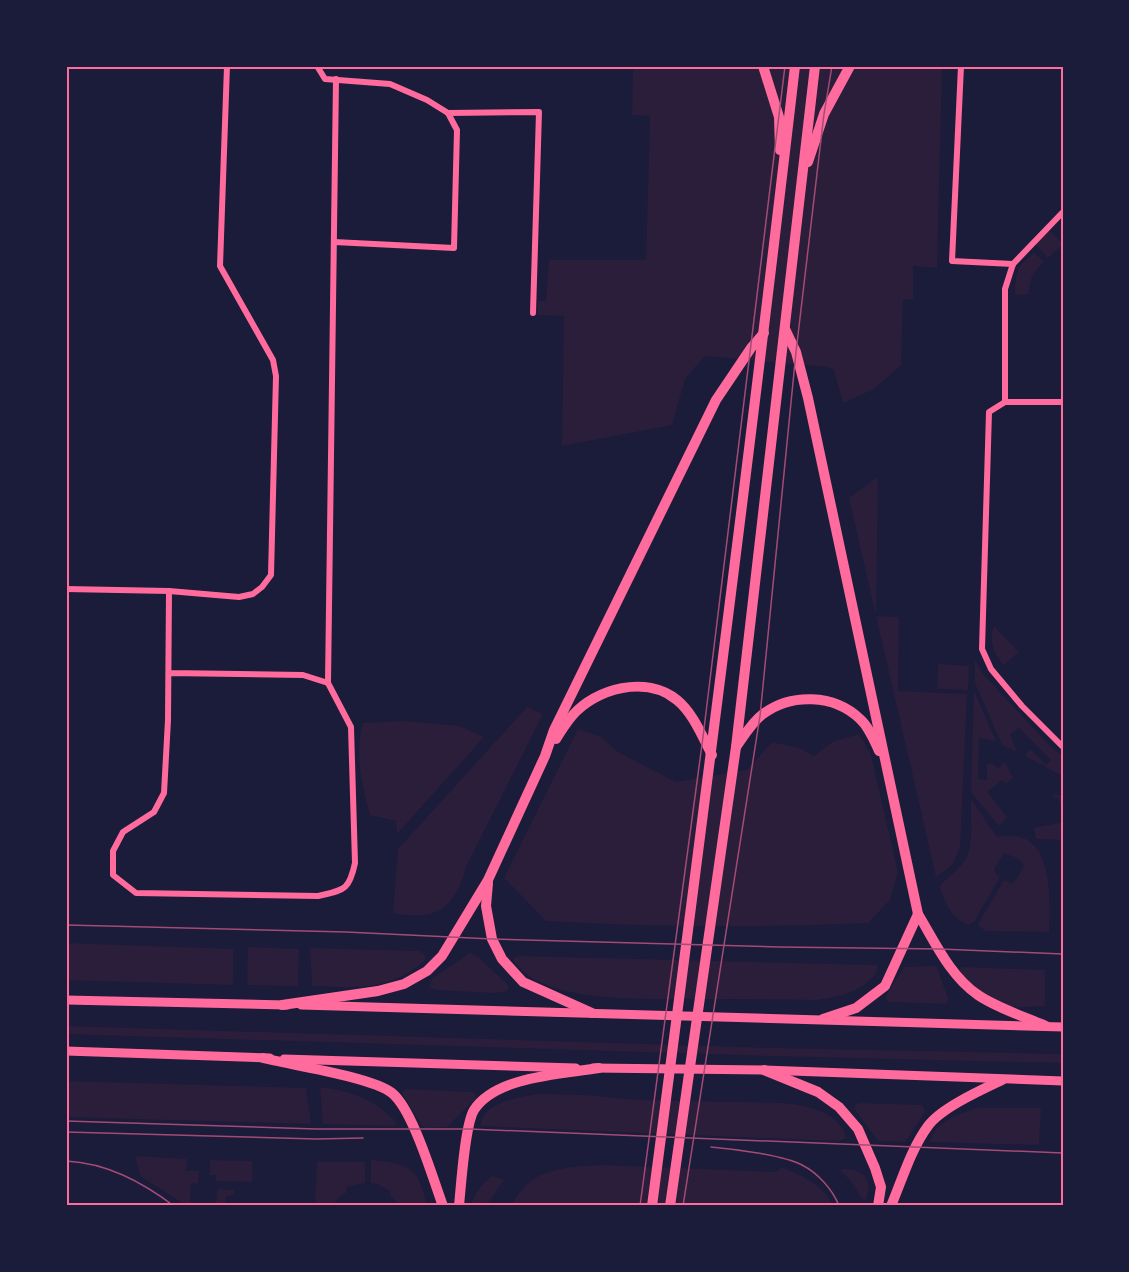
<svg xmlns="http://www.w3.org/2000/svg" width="1129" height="1272" font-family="'Exo 2',sans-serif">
  <rect width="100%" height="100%" fill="#1b1b3a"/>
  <!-- green -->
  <g fill="#2a1e3b">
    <path d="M633,66h309l-5,202 -24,-2v33l-10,1 -2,65 -27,24 -31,14 -9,-33 -8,-3 -121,-11 -20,23 -13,46 -110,21 2,-130 -27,-1 1,-14h8l3,-41h97l4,-144 -18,-1z"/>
    <path d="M1049,230l14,14 -15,14 -13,-14z"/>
    <path d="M1034,253l10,8c-10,11 -15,17 -15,33l-12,1 -2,-1c1,-23 1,-27 19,-41z"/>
    <path d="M878,477l-2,139 23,1 -1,74 69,3 -7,154 -8,17 -16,12 -87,-379z"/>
    <path d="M994,626l25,26 -15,13c-10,-10 -16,-24 -10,-39z"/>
    <path d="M975,660l8,14 65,70 15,13v19l-38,-20 5,-7 16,16 5,-5 -32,-32 -9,6 7,18 -15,-7 -27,-62z"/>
    <path d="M938,664l31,2 -1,24 -31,-1z"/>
    <path d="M974,691l22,50 -17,-3 -1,41 9,1v-16h7l2,3 3,1 6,-6 8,16 -7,5 -4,-3 -15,12 20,25 -8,9 -28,-34z"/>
    <path d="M527,707l16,7 -76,151c-13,43 -28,57 -74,48l5,-64z"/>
    <path d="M404,721l56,5 24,11 -87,97 -1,-13 -26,-6c-8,-30 -16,-62 -7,-92z"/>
    <path d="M578,729l24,8 14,14 60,31 71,-12 25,-28 28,6 14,8 18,-14 27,-8 12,21 27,117 -8,28 -22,23c-107,5 -215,4 -322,-2l-42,-43z"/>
    <path d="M1053,794l10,2v44l-27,-1 -2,-11 29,-6 -4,-24 -6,-1z"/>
    <path d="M971,799l26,38c9,-1 20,-2 29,2 27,14 24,67 23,93l-64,-1 -6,-5 -1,-2 26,-44 7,3 4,-2 9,-15 -5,-7 -15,-6 -10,16 1,3 5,5 -26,45 -5,3c-17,-5 -25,-24 -30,-39 9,-9 21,-17 27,-28 8,-16 4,-41 5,-59z"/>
    <path d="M66,943l167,6v33l-2,3 -165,-5z"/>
    <path d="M248,947l51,2 -1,37 -51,-1z"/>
    <path d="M310,948l109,3 5,3 2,4c-5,8 -14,12 -22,17 -31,16 -59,12 -92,11z"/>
    <path d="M470,953l8,4 28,26 3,5 -2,3 -14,2 -55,-3 -9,-2 3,-9z"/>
    <path d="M519,956l356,9 3,1c-4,23 -42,32 -61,34 -48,-1 -95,-1 -142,-1 -33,0 -73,0 -105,-7 -19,-4 -49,-15 -57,-34z"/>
    <path d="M936,966l12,32 -1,6 -60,-2 -1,-6 18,-29z"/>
    <path d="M961,967l84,3v36c-11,0 -24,2 -34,0 -19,-5 -41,-19 -52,-35z"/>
    <path d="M66,1026l708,22 289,6v9l-290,-7 -707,-22z"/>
    <path d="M66,1081l240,7 5,36 -245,-7z"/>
    <path d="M320,1087c31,4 54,12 76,35l-2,4 -71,-2z"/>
    <path d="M405,1089l67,3 3,1 1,5 -29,29 -22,1 -5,-5 -18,-30z"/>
    <path d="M540,1094l44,1 54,5 145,3c22,2 58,9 63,35l-8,3 -357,-15c-1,-24 42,-30 59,-32z"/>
    <path d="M860,1103l60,2 3,1 2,6 -20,30 -27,-1 -24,-33 2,-4z"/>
    <path d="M978,1108h63l-2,37 -109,-3c2,-19 32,-30 48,-34z"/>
    <path d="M135,1156l52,3 -1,12h13l-1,13 -7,-1 -1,19 26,4 1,-17 17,1v5l-8,1 -1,10h-38l-47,-30z"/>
    <path d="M210,1160l42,1v21l-36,-1v-6h-6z"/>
    <path d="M371,1160c39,4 47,6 56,46h-26l-11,-11v-4l-13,-7 -6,-1z"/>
    <path d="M317,1162h48v21l-19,4 1,5 -8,5 -7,9h-47h30z"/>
    <path d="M602,1165l174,7 6,-5c20,9 42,18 51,39h-323c5,-6 9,-14 15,-20 19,-19 52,-20 77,-21z"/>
    <path d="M842,1169c21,0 32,9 24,31l-4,-1 -11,-18 -11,-11z"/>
    <path d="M492,1176l12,4 -18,26h-15c4,-14 10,-21 21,-30z"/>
  </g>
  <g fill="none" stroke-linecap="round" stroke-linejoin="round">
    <!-- minor -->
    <g stroke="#ff6b9d" stroke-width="6">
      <path d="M317,66l8,13 65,5 37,16 21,13 9,17 -3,118 -120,-6"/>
      <path d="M961,66l-9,195 61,3"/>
      <path d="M448,113l91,-1 -6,201"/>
      <path d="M1005,402v-113l8,-25 50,-52"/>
      <path d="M1063,402h-58l-16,10 -7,237 9,20 31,37 41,41"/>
      <path d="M66,589l103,2 70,6 14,-3 9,-7 9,-12 5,-199 -3,-16 -53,-94 7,-200"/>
      <path d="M169,673l134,2 25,8 23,44 4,136c-6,28 -11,27 -37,33l-182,-3 -23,-18v-24l10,-19 31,-20 10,-19 4,-73 1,-129"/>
      <path d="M328,683l8,-604"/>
    </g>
    <!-- primary -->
    <g stroke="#ff6b9d" stroke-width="9">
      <path d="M66,1000l221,5"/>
      <path d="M301,1005l762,22"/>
      <path d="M66,1051l204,7"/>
      <path d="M284,1059l292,9"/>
      <path d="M593,1068l171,2 299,11"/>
    </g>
    <!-- trunk -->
    <g stroke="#ff6b9d" stroke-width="10">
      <path d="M763,66l16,51 1,33"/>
      <path d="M808,162l16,-48 26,-48"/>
      <path d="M785,329l11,23 12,46 110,516c17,28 32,62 60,81 19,13 47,22 68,31"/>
      <path d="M556,739c5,-8 10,-16 16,-23 24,-28 74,-41 105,-16 16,13 25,36 35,55"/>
      <path d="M736,747c8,-11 16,-25 27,-33 28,-21 71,-20 97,5 9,8 14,21 19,32"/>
      <path d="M488,883l-2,23 6,33 10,20 21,23 69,31"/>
      <path d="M282,1005l96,-14 26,-7 23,-13 15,-15 46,-76 57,-124 9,-26 162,-330 35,-52 13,-15"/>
      <path d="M823,1019l33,-11 29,-22 33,-72"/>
      <path d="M263,1058c28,7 109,19 129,35 21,17 41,86 51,113"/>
      <path d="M764,1070l54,22 21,15 19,22 17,39 6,19 -3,19"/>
      <path d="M459,1206c2,-20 6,-82 15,-96 22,-34 89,-36 125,-42"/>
      <path d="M652,1206c50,-380 99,-760 143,-1140"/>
      <path d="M670,1206l66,-459 79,-681"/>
      <path d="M891,1206c11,-26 20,-57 37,-80 13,-18 53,-36 74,-46"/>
    </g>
    <!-- tram -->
    <g stroke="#a44b75" stroke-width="1.5">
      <path d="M66,925l280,7 146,7 287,8 161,2 123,5"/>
      <path d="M66,1121l250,8h153l594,24"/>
      <path d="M66,1132l250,7 47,-1"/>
      <path d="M711,1147c22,2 72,8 91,18 16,8 31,25 37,41"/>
      <path d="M66,1161c41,2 76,21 108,45"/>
      <path d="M640,1206l63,-469 82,-671"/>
      <path d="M683,1206l77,-490 36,-364 28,-238 8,-48"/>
    </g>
  </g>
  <!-- border -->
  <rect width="1129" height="1272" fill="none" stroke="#1b1b3a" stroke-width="135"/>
  <rect x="68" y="68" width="994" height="1136" fill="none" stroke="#ff6b9d" stroke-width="2"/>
</svg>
